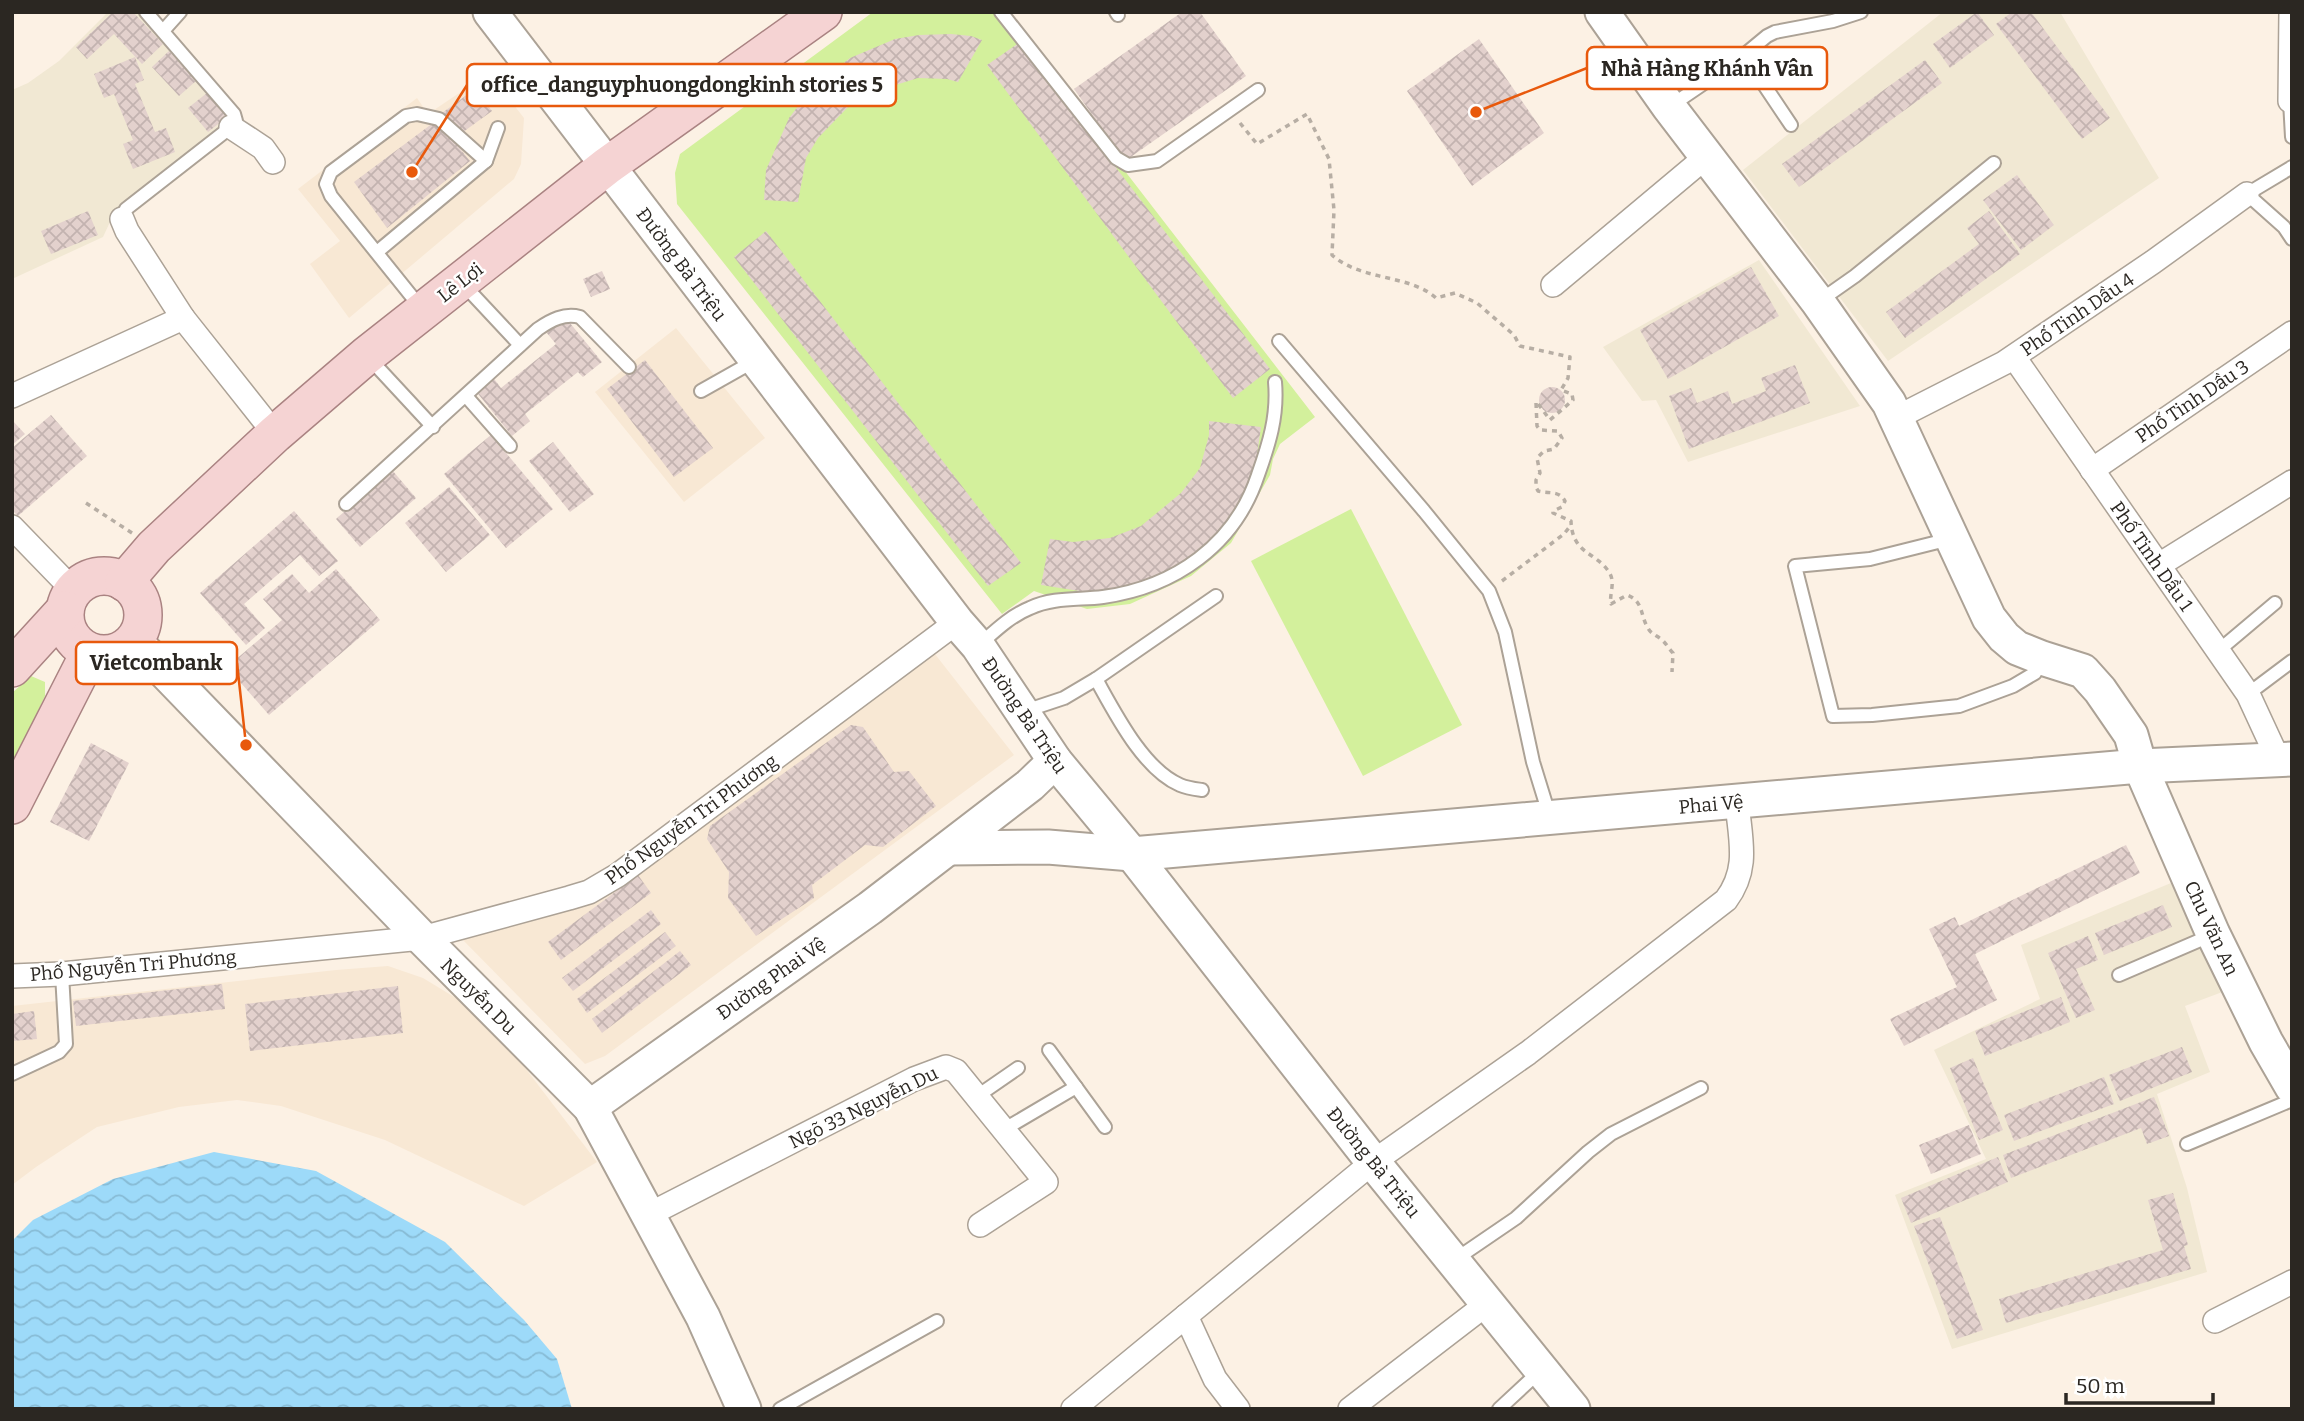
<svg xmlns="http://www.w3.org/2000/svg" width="2304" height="1421" font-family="Bitter,serif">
  <defs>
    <pattern id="water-waves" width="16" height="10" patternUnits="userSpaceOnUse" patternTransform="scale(1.75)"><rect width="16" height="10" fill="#9ddaf9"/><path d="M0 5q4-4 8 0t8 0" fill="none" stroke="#87bbd5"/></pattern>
    <pattern id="building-cross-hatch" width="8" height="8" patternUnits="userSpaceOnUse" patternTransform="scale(1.75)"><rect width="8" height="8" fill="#e3d1cd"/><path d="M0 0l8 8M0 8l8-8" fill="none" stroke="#c3b3b0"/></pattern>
  </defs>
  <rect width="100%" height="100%" fill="#fcf1e4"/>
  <!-- built -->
  <g fill="#f8e8d4">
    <path d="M489,73l35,45 -3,46 -7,15 -165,139 -39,-54 30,-23 -42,-52 119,-91 11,16z"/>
    <path d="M676,328l89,110 -81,64 -89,-110z"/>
    <path d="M931,649l83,106 -409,301 -20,8 -126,-128 118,-29z"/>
    <path d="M388,966l35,12 46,28 47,50 81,106 -73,44 -139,-66 -104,-34 -44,-6 -58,7 -82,20 -61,40 -24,18v-179l324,-36z"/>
  </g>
  <!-- education -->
  <g fill="#f1e8d3">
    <path d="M108,12h31l99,108 -128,102 -7,15 -91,42v-189l16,-7 31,-22z"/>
    <path d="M1943,12h117l99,166 -271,183 -145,-191z"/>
    <path d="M1759,260l101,146 -172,56 -32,-62 -14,1 -39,-54z"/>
    <path d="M2171,883l54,108 -40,15 25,66 -53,22 30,94 20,84 -255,77 -57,-154 91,-36 -52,-109 106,-51 -19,-54z"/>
  </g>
  <!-- park -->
  <g fill="#d3f09c">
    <path d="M873,12h129l313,405 -35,27 -7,15 -3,16 -39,68 -40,33 -61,28 -43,5 -53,-18 -32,23 -325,-410 -2,-31 5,-19z"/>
    <path d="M1351,509l111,216 -99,51 -112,-215z"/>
    <path d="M31,676l14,6v14l-33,70v-73z"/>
  </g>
  <!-- water -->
  <path fill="url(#water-waves)" d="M214,1152l102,19 129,71 79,78 33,39 15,50h-560v-168l21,-21 80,-41z"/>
  <!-- building -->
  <g fill="url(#building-cross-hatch)">
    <path d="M113,12h20l30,32 -21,20 -28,-30 -27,25 -11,-12z"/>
    <path d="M1182,12h18l46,64 -121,85 -51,-72z"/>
    <path d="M1977,12l17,23 -44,33 -17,-24z"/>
    <path d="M2012,12h19l79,106 -28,21 -86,-115z"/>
    <path d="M951,34l20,2 11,4 -24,42 -11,-3 -29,-1 -48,15 -23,15 -29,30 -12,20 -8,44 -34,-2 2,-30 23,-52 17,-22 24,-22 20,-16 45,-19 24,-4z"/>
    <path d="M1479,39l65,94 -72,53 -65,-95z"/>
    <path d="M1020,42l250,327 -37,29 -246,-333z"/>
    <path d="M169,51l27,30 -17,15 -27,-29z"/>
    <path d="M135,57l9,23 -9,4 20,48 11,-4 9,24 -42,17 -10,-25 10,-4 -19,-46 -10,4 -10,-24z"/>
    <path d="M1925,60l17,23 -143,104 -17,-23z"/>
    <path d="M475,89l17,22 -33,24 -17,-22z"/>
    <path d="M207,93l20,24 -19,15 -20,-24z"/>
    <path d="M437,120l33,41 -83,67 -33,-46z"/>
    <path d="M2017,175l37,50 -33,25 -38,-50z"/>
    <path d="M88,211l10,24 -47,19 -10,-23z"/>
    <path d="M1989,211l31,43 -115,84 -19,-26 93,-68 -12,-16z"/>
    <path d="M766,231l255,332 -33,23 -254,-329z"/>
    <path d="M1751,267l28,49 -111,63 -28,-49z"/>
    <path d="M602,271l8,18 -19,8 -8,-18z"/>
    <path d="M565,317l37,45 -19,15 -5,-5 -53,42 5,7 -18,15 -37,-46 17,-14 9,12 55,-44 -10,-12z"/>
    <path d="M645,360l68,88 -39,29 -67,-88z"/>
    <path d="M1795,365l15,38 -121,46 -20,-53 22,-8 6,15 31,-12 4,13 34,-13 -5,-13z"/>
    <circle cx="1552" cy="400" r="13"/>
    <path d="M51,415l36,41 -69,60 -6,-6v-62z"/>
    <path d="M12,420l13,14 -13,11z"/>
    <path d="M1209,421l52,6 -7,50 -33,57 -31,27 -56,27 -42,5 -51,-8 9,-46 23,3 37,-4 31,-12 40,-33 19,-25 9,-33z"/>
    <path d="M491,435l62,74 -47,39 -62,-74z"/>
    <path d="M553,442l41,52 -24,18 -41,-51z"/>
    <path d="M392,470l24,28 -56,49 -24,-28z"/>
    <path d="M449,487l41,48 -44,37 -41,-49z"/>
    <path d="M294,511l44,50 -19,15 -19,-21 -56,49 21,24 -19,17 -46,-52z"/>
    <path d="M336,569l44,51 -111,95 -42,-48 55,-47 -19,-21 29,-25 17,19z"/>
    <path d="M851,725l12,2 31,45 15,-1 27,35 -53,41 -18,-2 -53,40 2,13 -58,38 -28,-38 1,-26 -22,-33 3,-13z"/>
    <path d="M91,743l38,20 -40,78 -39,-19z"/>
    <path d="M2126,845l14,28 -165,81 22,46 -93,46 -14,-27 67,-32 -28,-58 26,-12 4,9z"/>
    <path d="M638,875l13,18 -90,67 -13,-18z"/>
    <path d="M2163,905l9,22 -68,28 -9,-22z"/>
    <path d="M651,910l10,14 -88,67 -11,-13z"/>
    <path d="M665,932l11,14 -89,67 -10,-14z"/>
    <path d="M2088,936l10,24 -22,9 19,41 -19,8 -28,-65z"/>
    <path d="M680,951l11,14 -89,68 -10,-14z"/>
    <path d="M222,984l3,25 -149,17 -3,-25z"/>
    <path d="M398,986l5,47 -153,18 -5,-47z"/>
    <path d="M2061,997l9,25 -85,34 -10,-25z"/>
    <path d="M34,1011l3,28 -25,2v-27z"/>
    <path d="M2182,1047l10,25 -72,29 -11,-26z"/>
    <path d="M1973,1058l30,72 -24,10 -29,-72z"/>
    <path d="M2104,1077l10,27 -100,37 -10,-26z"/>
    <path d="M2154,1097l15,39 -22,8 -6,-16 -130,50 -8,-23z"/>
    <path d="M1969,1125l12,29 -50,20 -12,-29z"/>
    <path d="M1998,1157l10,25 -97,41 -10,-25z"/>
    <path d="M2173,1193l15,52 -4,1 7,23 -185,54 -7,-24 164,-49 -15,-50z"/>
    <path d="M1940,1217l43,113 -26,9 -43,-113z"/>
  </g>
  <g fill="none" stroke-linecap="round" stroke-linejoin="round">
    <defs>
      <g id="lane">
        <path d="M1001,12l115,146 12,7 29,-4 101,-71"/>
        <path d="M1116,12l2,3"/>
        <path d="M163,31l17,-19"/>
        <path d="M1744,55l47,70"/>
        <path d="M2290,101l2,36"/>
        <path d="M1669,107l69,-47 29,-24 8,-4 58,-11 28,-9"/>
        <path d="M2292,167l-45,27 37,33 8,12"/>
        <path d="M122,219l4,-10 105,-82 5,-6 -2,-7 -88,-102"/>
        <path d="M377,252l109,-91 12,-33"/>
        <path d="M463,284l57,61"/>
        <path d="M1818,302l37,-26 139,-113"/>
        <path d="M421,308l-90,-112 -5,-12 5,-12 75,-56 11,-2 22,5 47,42"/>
        <path d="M1279,341l145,170 65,80 16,41 28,130 16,52"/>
        <path d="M369,358l64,69"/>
        <path d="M701,391l55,-31"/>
        <path d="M466,396l44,50"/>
        <path d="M346,504l192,-175c13,-9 26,-16 42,-12l49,50"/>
        <path d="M1950,539l-80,20 -75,7 38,150 39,-1 87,-9 54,-20 22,-13 7,-14"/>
        <path d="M978,646c16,-14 32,-30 52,-38 23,-11 49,-8 73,-11 72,-10 132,-52 155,-122 11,-31 20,-59 17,-93"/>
        <path d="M2218,651l57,-48"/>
        <path d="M1096,679c19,34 47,90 84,106 7,3 15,4 22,5"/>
        <path d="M2248,694l44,-33"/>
        <path d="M1025,711l39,-13 32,-19 120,-83"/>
        <path d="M2119,975l93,-40"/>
        <path d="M1049,1050l56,77"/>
        <path d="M12,1074l47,-22 7,-8 -4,-70"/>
        <path d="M976,1097l42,-29"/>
        <path d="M1003,1130l73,-43"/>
        <path d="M2187,1144l105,-44"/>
        <path d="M1453,1261l63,-43 72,-66 23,-18 90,-46"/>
        <path d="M780,1409l157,-88"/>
        <path d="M1499,1409l41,-38"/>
      </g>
      <g id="street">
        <path d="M2290,101l1,-89"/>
        <path d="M231,127l32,21 10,14"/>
        <path d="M122,219l5,12 56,87 92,116"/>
        <path d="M1553,285l154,-129"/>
        <path d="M2014,357l234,337 31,67"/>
        <path d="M12,396l171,-78"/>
        <path d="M1896,418l108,-55 149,-101 94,-68"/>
        <path d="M2092,470l200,-137"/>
        <path d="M12,527l62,64"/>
        <path d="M2159,565l133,-83"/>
        <path d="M12,976l50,-2 360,-36 147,-40 20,-6 29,-17 339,-253"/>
        <path d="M648,1215l266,-136 32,-12 10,4 90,111 -66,43"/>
        <path d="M1186,1316l29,63 23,30"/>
        <path d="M2215,1321l77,-39"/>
        <path d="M1073,1409l300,-247 155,-109 198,-153c24,-32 14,-61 11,-98"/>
        <path d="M1350,1409l138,-106"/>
      </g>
      <g id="secondary">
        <path d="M490,12l467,610 21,24 77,115 77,93 241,308 200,247"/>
        <path d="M1602,12l67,95 149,195 71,101 100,215 15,19 13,11 25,10 41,13 17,19 31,45 9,31 73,168 53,108 26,45"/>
        <path d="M134,640l288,298 168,169 113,210 41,92"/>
        <path d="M950,848l98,-1 84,7 1008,-88 152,-7"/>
        <path d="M590,1107l280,-199 160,-123 25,-24"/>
      </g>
      <g id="primary">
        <circle cx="104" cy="615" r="39"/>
        <path d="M124,582l30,-35 121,-113 92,-79 240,-189 216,-154"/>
        <path d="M12,668l53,-58"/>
        <path d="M12,805l78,-153"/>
      </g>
    </defs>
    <!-- lane casing -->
    <use href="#lane" stroke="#aca296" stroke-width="16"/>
    <!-- street casing -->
    <use href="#street" stroke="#aca296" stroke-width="26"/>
    <!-- secondary casing -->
    <use href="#secondary" stroke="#aca296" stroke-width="37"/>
    <!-- primary casing -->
    <use href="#primary" stroke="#aa8382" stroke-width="40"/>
    <!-- path -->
    <g stroke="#b7aea4" stroke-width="3.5" stroke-dasharray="5 5" stroke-linecap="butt">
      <path d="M1240,123l17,21 50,-30 22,45 5,51 -2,45c29,26 77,19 104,43l19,-5 22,10 37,32 6,11 50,11 -2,21 -7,12 11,4 1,6 -23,20 -14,-19"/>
      <path d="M1536,403l1,23 3,4 18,1 4,7 -8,11 -10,2 -7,7 3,15 -4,7v7l2,4c11,3 21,-1 27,10l-3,6 -9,4v2l18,8c1,33 25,31 38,51 7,11 0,21 2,32l16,-9c17,6 13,21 21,33 3,6 8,7 13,11 5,4 8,10 12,14l-1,19"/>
      <path d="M86,503l46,30"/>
      <path d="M1502,581l62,-47 7,-9"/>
    </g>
    <!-- lane -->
    <use href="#lane" stroke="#fff" stroke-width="12"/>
    <!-- street -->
    <use href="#street" stroke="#fff" stroke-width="23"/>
    <!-- secondary -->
    <use href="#secondary" stroke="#fff" stroke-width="33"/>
    <!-- primary -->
    <use href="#primary" stroke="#f5d3d3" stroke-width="37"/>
  </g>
  <g text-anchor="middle" stroke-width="5" stroke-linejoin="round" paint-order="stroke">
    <!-- street labels -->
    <g font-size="19" fill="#2b2722" stroke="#fff">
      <text transform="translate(682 264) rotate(53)" y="7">Đường Bà Triệu</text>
      <text transform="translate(460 282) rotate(-38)" y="7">Lê Lợi</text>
      <text transform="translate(2077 314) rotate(-34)" y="7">Phố Tinh Dầu 4</text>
      <text transform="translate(2192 401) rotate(-34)" y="7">Phố Tinh Dầu 3</text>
      <text transform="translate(2152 556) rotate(55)" y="7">Phố Tinh Dầu 1</text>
      <text transform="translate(1025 715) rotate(56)" y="7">Đường Bà Triệu</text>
      <text transform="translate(1711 804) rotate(-5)" y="7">Phai Vệ</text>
      <text transform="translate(691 819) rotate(-36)" y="7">Phố Nguyễn Tri Phương</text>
      <text transform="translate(2212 928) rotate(65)" y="7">Chu Văn An</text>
      <text transform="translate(133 965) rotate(-5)" y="7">Phố Nguyễn Tri Phương</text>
      <text transform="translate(771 978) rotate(-35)" y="7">Đường Phai Vệ</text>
      <text transform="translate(479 996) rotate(45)" y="7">Nguyễn Du</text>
      <text transform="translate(863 1107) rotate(-26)" y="7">Ngõ 33 Nguyễn Du</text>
      <text transform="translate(1374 1162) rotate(51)" y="7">Đường Bà Triệu</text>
    </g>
  </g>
  <!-- callouts -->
  <path fill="none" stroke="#e8590c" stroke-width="2.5" d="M1476 112L1587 68M412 172L467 85M246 745L237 663"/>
  <g fill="#e8590c" stroke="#fff" stroke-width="2.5">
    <circle cx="1476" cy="112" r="7"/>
    <circle cx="412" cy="172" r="7"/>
    <circle cx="246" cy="745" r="7"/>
  </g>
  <g fill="#fff" stroke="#e8590c" stroke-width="2.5">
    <rect x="1587" y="47" width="240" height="42" rx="7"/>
    <rect x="467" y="64" width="429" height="42" rx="7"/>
    <rect x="76" y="642" width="161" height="42" rx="7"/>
  </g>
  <g font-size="21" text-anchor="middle" font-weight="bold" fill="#2b2722">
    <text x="1707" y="76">Nhà Hàng Khánh Vân</text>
    <text x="682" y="92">office_danguyphuongdongkinh stories 5</text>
    <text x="156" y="670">Vietcombank</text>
  </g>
  <!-- border -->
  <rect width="2304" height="1421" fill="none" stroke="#2b2722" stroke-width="28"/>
  <!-- scale -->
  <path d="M2066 1393v10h147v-10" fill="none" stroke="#2b2722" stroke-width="3.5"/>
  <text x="2076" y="1393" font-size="21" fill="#2b2722" stroke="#ffffff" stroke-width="5" paint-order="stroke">50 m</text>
</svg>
